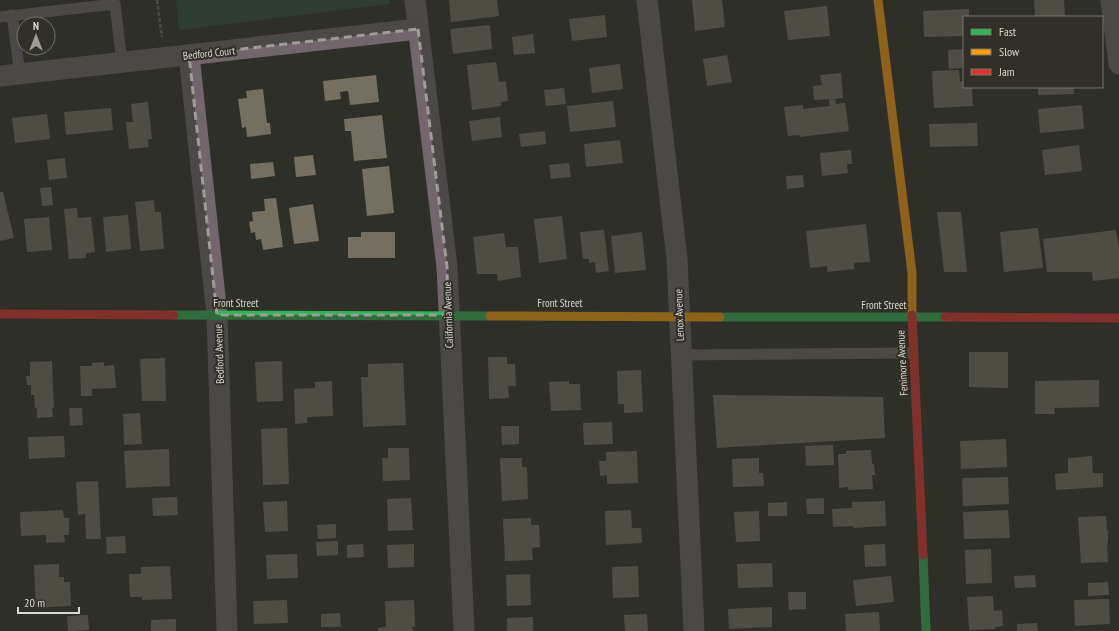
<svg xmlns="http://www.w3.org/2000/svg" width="1119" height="631" font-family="'PT Sans Narrow',sans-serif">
  <rect width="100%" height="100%" fill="#2f2f2a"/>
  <!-- green -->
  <path fill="#2f4e38" d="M176,0h213l1,4 -211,26z"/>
  <!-- building -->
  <g fill="#756f62">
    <path d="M449,0h48l2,16 -48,6z"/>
    <path d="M692,0h30l3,27 -30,4z"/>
    <path d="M1034,0h30l1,17h-30z"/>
    <path d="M827,6l3,30 -42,4 -4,-29z"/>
    <path d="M969,9v8h-5v19l-40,1 -1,-26z"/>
    <path d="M605,15l2,22 -35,4 -3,-22z"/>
    <path d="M490,25l2,24 -39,5 -3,-25z"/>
    <path d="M533,34l2,19 -21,2 -2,-18z"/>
    <path d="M964,49v13h-2v6l-13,1 -1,-19z"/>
    <path d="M727,55l5,27 -25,4 -4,-27z"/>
    <path d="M496,62l3,20 7,-1 2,20 -7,1v4l-29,4 -5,-45z"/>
    <path d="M620,64l3,25 -31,4 -3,-25z"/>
    <path d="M959,70l1,12 4,-1v6h8l1,19 -39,2 -2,-37z"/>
    <path d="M841,73l2,25 -8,1 1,5 9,-1 4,28 -49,6 -1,-2 -11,1 -4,-29 19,-2v4l27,-3 -1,-7 -15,1 -1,-14 9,-1 -2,-10z"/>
    <path d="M376,75l3,27 -29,3 -2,-14 -8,1 1,7 -16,2 -2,-20z"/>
    <path d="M1038,87h36v7l-36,1z"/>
    <path d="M564,88l2,16 -20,2 -2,-16z"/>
    <path d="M263,89l4,34h3l1,11 -24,3 -1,-10 -4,1 -4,-29 9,-1 -1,-7z"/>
    <path d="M613,101l3,26 -46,5 -3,-26z"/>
    <path d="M148,102l4,37h-4l1,8 -20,2 -3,-27h7l-2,-18z"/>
    <path d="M1082,105l2,24 -44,4 -2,-24z"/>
    <path d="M111,108l2,22 -47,5 -2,-23z"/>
    <path d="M47,114l3,25 -35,4 -3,-25z"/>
    <path d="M382,115l5,43 -33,3 -3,-30h-6l-1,-12z"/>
    <path d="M500,117l2,20 -30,4 -3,-20z"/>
    <path d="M977,123l1,23 -48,1 -1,-23z"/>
    <path d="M545,131l1,13 -25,3 -2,-13z"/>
    <path d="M620,140l3,23 -37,4 -2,-23z"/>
    <path d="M1079,145l3,26 -37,4 -3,-25z"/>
    <path d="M851,150l1,14h-5l1,9 -26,3 -2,-23z"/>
    <path d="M313,155l3,20 -20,2 -2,-20z"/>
    <path d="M65,158l2,20 -18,2 -2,-20z"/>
    <path d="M273,162l2,14 -24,3 -1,-15z"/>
    <path d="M569,163l2,14 -20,2 -2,-14z"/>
    <path d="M389,166l5,47 -27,3 -5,-47z"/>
    <path d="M803,175l1,12 -17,2 -1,-13z"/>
    <path d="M51,187l2,18 -11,1 -2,-18z"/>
    <path d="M0,192h3l11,46 -14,3z"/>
    <path d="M276,198l7,49 -20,3 -2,-11 -5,1 -1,-8 -4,1 -2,-11 4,-1 -1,-9 13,-1 -1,-12z"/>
    <path d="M154,200l1,12h6l3,37 -24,2 -5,-49z"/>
    <path d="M313,204l6,37 -25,3 -5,-36z"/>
    <path d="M77,208l1,10 13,-1 4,35 -9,1v5l-17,1 -5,-50z"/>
    <path d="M937,212h24l6,60h-23z"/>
    <path d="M128,215l3,34 -25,3 -3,-35z"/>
    <path d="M562,216l5,43 -28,4 -5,-44z"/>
    <path d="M49,217l3,33 -25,2 -3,-33z"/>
    <path d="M866,224l4,38 -16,1v6l-27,3v-6l-17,2 -4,-37z"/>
    <path d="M1038,228l5,40 -39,4 -4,-40z"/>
    <path d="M604,230l5,41 -13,2 -1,-11 -6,1v-4h-6l-3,-27z"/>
    <path d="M1116,230l3,20v28l-26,3 -1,-9h-45l-4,-33z"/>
    <path d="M361,232h34v26h-47v-21h13z"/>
    <path d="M642,232l4,38 -31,3 -4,-37z"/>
    <path d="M504,233l2,14h12l3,30 -23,4 -1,-7h-20l-4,-37z"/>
    <path d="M969,352h39v36l-39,-1z"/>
    <path d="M488,357h19v7h8l1,22h-8l1,12 -20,1z"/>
    <path d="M165,358l1,43h-24l-2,-42z"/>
    <path d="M52,361l2,47h-2l1,9 -16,1v-10h-2l-1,-13h-3v-10h-4l-1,-9h4v-14z"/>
    <path d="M282,361l1,40 -26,1 -2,-40z"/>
    <path d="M104,362v4l10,-1 2,23 -24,1v7h-11l-1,-30h12v-3z"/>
    <path d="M403,363l3,62 -43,2 -2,-50h7v-13z"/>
    <path d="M641,370l2,42 -19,1v-9h-6l-1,-33z"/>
    <path d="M1099,380v27l-45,1 1,6h-20v-33z"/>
    <path d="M332,381l1,35 -26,1v6l-12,1 -1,-35 21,-1v-6z"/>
    <path d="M569,381v3h11l1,26 -30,1 -2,-29z"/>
    <path d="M713,395l170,2 2,41 -168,10z"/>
    <path d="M69,408h13l1,17 -13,1z"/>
    <path d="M140,413l2,31 -18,1 -1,-31z"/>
    <path d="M612,422l1,22 -29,1 -1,-22z"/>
    <path d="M501,426h18v18l-17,1z"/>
    <path d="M287,428l2,56 -26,1 -2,-56z"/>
    <path d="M64,436l1,21 -36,2 -1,-22z"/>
    <path d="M1006,439l1,28 -46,2 -1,-28z"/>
    <path d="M833,445l1,20 -28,1 -1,-20z"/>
    <path d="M388,448h21l1,32 -27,1 -1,-23h6z"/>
    <path d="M169,449l1,37 -44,2 -2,-37z"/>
    <path d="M871,450l1,14h2l1,11h-3l1,14 -25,1v-3l-9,1 -1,-34h8v-3z"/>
    <path d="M637,451l1,32 -31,1v-9l-7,1 -1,-15h7v-9z"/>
    <path d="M1092,456l1,17h10v14l-47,3 -1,-16 13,-1v-15z"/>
    <path d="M500,458h22v9h5l1,32 -26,2z"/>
    <path d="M759,458v15h4l1,13 -31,1 -1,-28z"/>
    <path d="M1008,477l1,27 -46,2 -1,-28z"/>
    <path d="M98,481l3,58h-15l-1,-25 -7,1 -2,-33z"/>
    <path d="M177,497l1,18 -25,1 -1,-18z"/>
    <path d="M411,498l2,32 -25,1 -1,-32z"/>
    <path d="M824,498v16h-17l-1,-15z"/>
    <path d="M287,501l1,30 -23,1 -2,-30z"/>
    <path d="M885,501l1,25 -33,2v-2l-20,1 -1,-18 20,-1v-6z"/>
    <path d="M787,502v14h-19v-13z"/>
    <path d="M63,510l1,8h5v17h-5l1,7 -19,1v-8l-25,1 -1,-24z"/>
    <path d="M631,510l1,18h9l1,15 -36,2 -1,-34z"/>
    <path d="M1008,510l2,28 -46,1 -1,-27z"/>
    <path d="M759,511l1,30 -24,1 -2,-30z"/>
    <path d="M1106,516l1,15h1v12h-1l1,19 -27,1 -3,-46z"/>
    <path d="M531,518v7h8l1,22 -8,1 1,12 -28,1 -2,-42z"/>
    <path d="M336,524v14l-18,1 -1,-14z"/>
    <path d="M125,536l1,17 -19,1 -1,-17z"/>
    <path d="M338,541v14l-21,1 -1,-14z"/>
    <path d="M363,544l1,13 -17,1v-13z"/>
    <path d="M414,544v23l-26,1 -1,-23z"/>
    <path d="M885,544l1,22 -21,1 -1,-22z"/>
    <path d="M991,549l1,34 -26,1 -1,-34z"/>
    <path d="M297,554l1,24 -31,1 -1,-24z"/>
    <path d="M772,563l1,24 -35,1 -1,-24z"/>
    <path d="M59,564v13h5v5h6l1,24 -35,2 -2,-43z"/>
    <path d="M170,566l2,33 -30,1v-3h-12l-1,-23h12v-7z"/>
    <path d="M638,566l1,31 -26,1 -1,-31z"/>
    <path d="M530,574l1,31 -24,1 -1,-31z"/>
    <path d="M1035,575l1,12 -21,1 -1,-12z"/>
    <path d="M891,576l3,26 -38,4 -3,-26z"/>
    <path d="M1108,582l1,13 -21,1v-13z"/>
    <path d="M788,592h18v17l-17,1z"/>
    <path d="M993,596l1,15 8,-1 1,16 -8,1v2l-26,1 -2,-33z"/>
    <path d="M1109,599l1,25 -35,2 -1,-26z"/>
    <path d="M287,600l1,23 -34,1 -1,-23z"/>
    <path d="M414,600l1,27h-3l1,4h-35v-3l8,-1 -1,-26z"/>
    <path d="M772,607v20l-43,2 -1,-20z"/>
    <path d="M879,612l1,19h-34l-1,-17z"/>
    <path d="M340,613l1,14h-20v-13z"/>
    <path d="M647,614l1,17h-23l-1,-16z"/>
    <path d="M88,615l1,15 -21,1 -1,-15z"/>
    <path d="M533,617v14h-26v-13z"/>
    <path d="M176,619v12h-25v-11z"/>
    <path d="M1037,623l1,8h-21v-7z"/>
  </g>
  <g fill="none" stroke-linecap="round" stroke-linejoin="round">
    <!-- path -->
    <path stroke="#6f686b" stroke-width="2.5" stroke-dasharray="4 2" stroke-linecap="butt" d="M157,0l5,37"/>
    <!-- lane -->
    <g stroke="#70666b" stroke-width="11">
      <path d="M12,15l8,59"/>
      <path d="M0,17l115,-13 7,59"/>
      <path d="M681,355l232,-2"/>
    </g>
    <!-- street -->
    <g stroke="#70666b" stroke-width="21">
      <path d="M415,0l32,267 17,364"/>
      <path d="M647,0l30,259 17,372"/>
      <path d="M1111,0l8,64"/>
      <path d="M189,55l28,260 10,316"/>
      <path d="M0,76l418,-47"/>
    </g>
    <!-- fast -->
    <g stroke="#30b455" stroke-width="9">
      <path d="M174,315l316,1"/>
      <path d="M720,317h225"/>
      <path d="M923,555l3,76"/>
    </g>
    <!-- slow -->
    <g stroke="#ff9f0a" stroke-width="9">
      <path d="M878,0l34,273v42"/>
      <path d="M490,316l230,1"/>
    </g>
    <!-- jam -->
    <g stroke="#e5322d" stroke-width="9">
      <path d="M0,314l174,1"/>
      <path d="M912,315l11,240"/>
      <path d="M945,317l174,1"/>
    </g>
  </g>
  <!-- marked area -->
  <path d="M0 0H1119V631H0ZM418,29l29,238 1,48h-231l-28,-260z" fill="#2f2f2a" fill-opacity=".55" fill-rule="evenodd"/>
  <path fill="none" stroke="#9d9c97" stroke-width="3" stroke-dasharray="8 5" stroke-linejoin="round" d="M418,29l29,238 1,48h-231l-28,-260z"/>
  <g text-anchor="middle" stroke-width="4" stroke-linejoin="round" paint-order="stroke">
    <!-- street labels -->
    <g font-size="11" fill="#d8d7d2" stroke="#313028">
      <text transform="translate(209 53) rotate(-6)" y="4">Bedford Court</text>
      <text x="236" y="307">Front Street</text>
      <text x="560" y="307">Front Street</text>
      <text x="884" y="309">Front Street</text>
      <text transform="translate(448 315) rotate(-92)" y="4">California Avenue</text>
      <text transform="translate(679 315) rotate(-92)" y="4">Lenox Avenue</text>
      <text transform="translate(219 354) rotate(-92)" y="4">Bedford Avenue</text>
      <text transform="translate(902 363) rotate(-93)" y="4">Fenimore Avenue</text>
    </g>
  </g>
  <!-- legend -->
  <rect x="963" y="16" width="140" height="72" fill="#313028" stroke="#74736c"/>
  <rect x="971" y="29" width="20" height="6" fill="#30b455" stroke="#74736c"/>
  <text x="999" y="36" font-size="12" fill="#d8d7d2">Fast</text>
  <rect x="971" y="49" width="20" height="6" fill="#ff9f0a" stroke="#74736c"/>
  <text x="999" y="56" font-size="12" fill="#d8d7d2">Slow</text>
  <rect x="971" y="69" width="20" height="6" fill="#e5322d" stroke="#74736c"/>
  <text x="999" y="76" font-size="12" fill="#d8d7d2">Jam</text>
  <!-- north arrow -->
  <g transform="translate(36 36)"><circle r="19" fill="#313028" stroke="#74736c"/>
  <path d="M0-3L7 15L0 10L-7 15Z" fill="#9d9c97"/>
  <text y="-6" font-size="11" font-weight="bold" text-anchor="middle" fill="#d8d7d2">N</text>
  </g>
  <!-- scale -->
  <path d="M18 607v6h61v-6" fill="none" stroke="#d8d7d2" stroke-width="2"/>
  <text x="24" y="607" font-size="12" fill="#d8d7d2" stroke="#313028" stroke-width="3" paint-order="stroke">20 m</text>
</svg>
